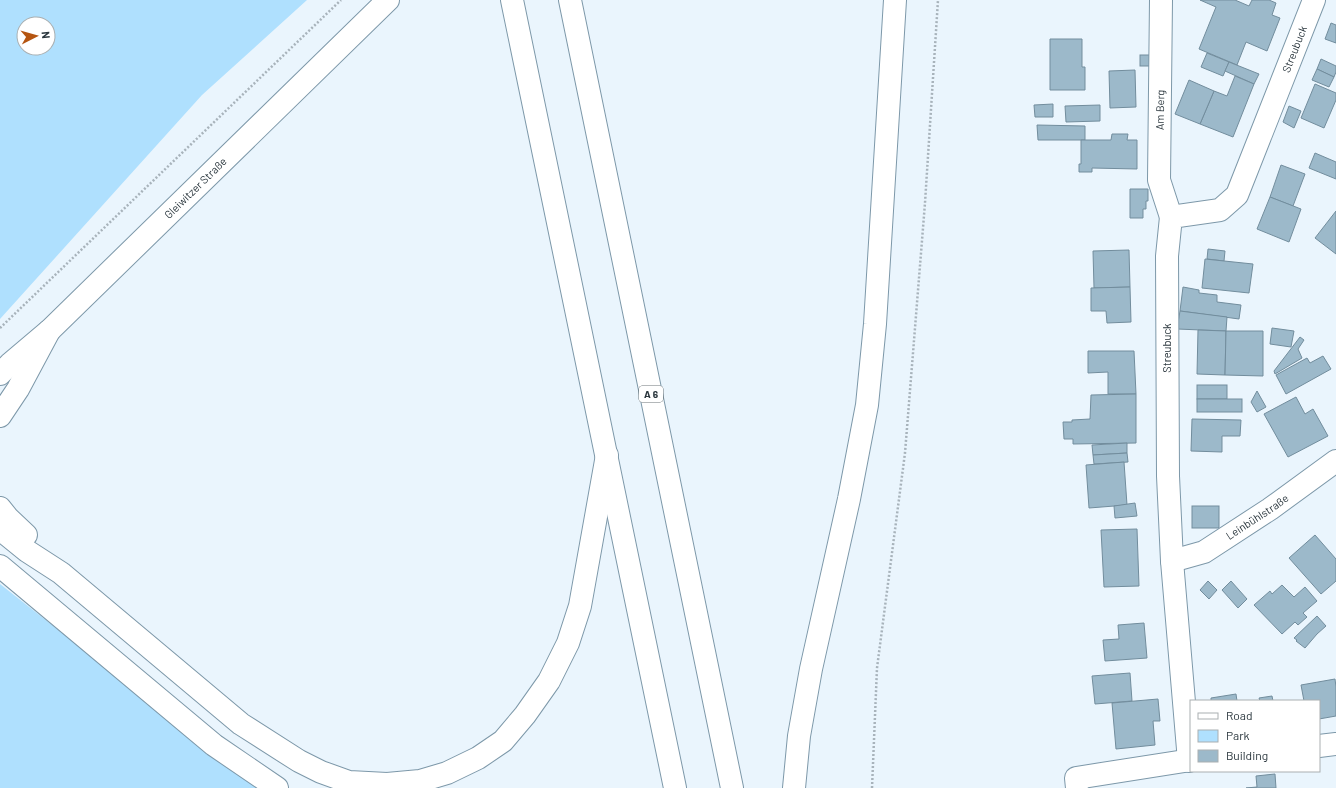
<svg xmlns="http://www.w3.org/2000/svg" width="1336" height="788" font-family="Barlow,sans-serif">
  <rect width="100%" height="100%" fill="#eaf5fd"/>
  <!-- green -->
  <g fill="#afe0fe" fill-rule="evenodd">
    <path d="M0,0h307l-105,95 -202,224zM24,24h24v24h-24z"/>
    <path d="M0,584l259,204h-259z"/>
  </g>
  <!-- building -->
  <g fill="#9cb9ca" stroke="#728d9d">
    <path d="M1200,0h35l14,6 3,-6h17l7,3 -4,12 8,3 -13,33 -21,-9 -9,23 -38,-16 17,-42z"/>
    <path d="M1331,23l5,2v18l-11,-4z"/>
    <path d="M1050,39h32v28h3v23h-35z"/>
    <path d="M1207,53l22,9 -6,14 -22,-9z"/>
    <rect x="1140" y="55" width="11" height="11"/>
    <path d="M1321,59l15,7v6l-2,5 -17,-8z"/>
    <path d="M1229,62l30,12 -5,10 -29,-13z"/>
    <path d="M1317,69l17,8 -5,10 -17,-7z"/>
    <path d="M1135,70l1,37 -26,1 -1,-37z"/>
    <path d="M1235,76l19,8 -21,53 -33,-13 14,-33 13,5z"/>
    <path d="M1189,80l25,11 -14,33 -25,-10z"/>
    <path d="M1315,84l21,9v7l-12,28 -23,-10z"/>
    <path d="M1053,104v13h-18l-1,-12z"/>
    <path d="M1100,105v16l-34,1 -1,-16z"/>
    <path d="M1289,106l12,5 -7,17 -11,-6z"/>
    <path d="M1037,125l48,1v14h-47z"/>
    <path d="M1112,134h16l-1,6h10v29l-45,-1v4h-13v-8h2v-24h30z"/>
    <path d="M1315,153l21,9v17l-27,-11z"/>
    <path d="M1281,165l24,9 -12,32 -23,-9z"/>
    <path d="M1130,189h18v12h-2v8h-3v9h-13z"/>
    <path d="M1270,197l31,12 -12,33 -32,-13z"/>
    <path d="M1336,211v43l-21,-16z"/>
    <path d="M1208,249l17,2 -1,10 -17,-2z"/>
    <path d="M1129,250l1,37 -36,1 -1,-37z"/>
    <path d="M1205,259l48,5 -4,29 -47,-5z"/>
    <path d="M1130,287l1,35 -24,1 -1,-12h-15v-23z"/>
    <path d="M1183,287l16,3v3l18,2v7l24,3 -2,14 -59,-8z"/>
    <path d="M1180,311l47,6 -1,14 -49,-2z"/>
    <path d="M1272,328l22,3 -3,16 -21,-3z"/>
    <path d="M1198,330l28,1 -1,44 -28,-1z"/>
    <path d="M1226,331h37v45l-38,-1z"/>
    <path d="M1300,337l4,3 -6,9 4,9 -27,16 -1,-3z"/>
    <path d="M1088,351h46l2,43h-28v-22l-20,1z"/>
    <path d="M1323,356l8,13 -45,25 -10,-19 31,-17 3,5z"/>
    <rect x="1197" y="385" width="30" height="14"/>
    <path d="M1257,391l9,16 -9,5 -6,-10z"/>
    <path d="M1136,394v49l-63,1v-5h-9l-1,-17h9v-2l18,-1 1,-24z"/>
    <path d="M1296,397l9,17 8,-5 15,27 -40,21 -24,-43z"/>
    <rect x="1197" y="399" width="45" height="13"/>
    <path d="M1192,419l49,1 -1,16h-18v16l-31,-1z"/>
    <path d="M1127,443v10l-34,2 -1,-10z"/>
    <path d="M1127,453l1,9 -34,2 -1,-9z"/>
    <path d="M1124,462l3,43 -38,3 -3,-43z"/>
    <path d="M1135,503l2,13 -22,2 -1,-12z"/>
    <rect x="1192" y="506" width="27" height="22"/>
    <path d="M1137,529l2,57 -35,1 -3,-57z"/>
    <path d="M1315,535l21,24v22l-15,13 -32,-36z"/>
    <path d="M1208,581l9,9 -8,9 -9,-9z"/>
    <path d="M1231,581l16,18 -9,9 -16,-18z"/>
    <path d="M1282,585l12,12 11,-10 12,14 -14,12 4,4 -9,8 -3,-3 -13,12 -28,-29 16,-14 2,3z"/>
    <path d="M1317,616l9,10 -9,8 -12,14 -9,-7 1,-1 -3,-2z"/>
    <path d="M1144,623l3,35 -42,3 -2,-21 16,-1 -1,-14z"/>
    <path d="M1130,673l2,28 -37,3 -3,-28z"/>
    <path d="M1335,679l1,8v29l-17,3v-18h-15l-3,-16z"/>
    <path d="M1236,694l1,7h-26v-3z"/>
    <path d="M1272,696l1,5h-13l-1,-3z"/>
    <path d="M1158,699l2,22h-7l2,24 -39,4 -4,-46z"/>
    <path d="M1275,774l1,14h-30l11,-1 -1,-11z"/>
  </g>
  <g fill="none" stroke-linecap="round" stroke-linejoin="round">
    <defs>
      <g id="minor">
        <path d="M1161,0l-2,180 12,37"/>
        <path id="s1" d="M1172,561l32,-9 66,-43 66,-48"/>
        <path d="M1319,746l17,-2"/>
        <path id="s2" d="M1189,761l-17,-200 -4,-85 -1,-220 4,-39 49,-7 17,-15 77,-195"/>
        <path d="M1077,788l-1,-10 115,-18"/>
      </g>
      <g id="secondary">
        <path id="s3" d="M0,374l10,-10 39,-33 339,-331"/>
      </g>
      <g id="motorway">
        <path d="M512,0l163,788"/>
        <path d="M570,0l162,788"/>
        <path d="M0,416l18,-27 31,-58"/>
        <path d="M0,508l8,10 18,17"/>
        <path d="M0,529l27,22 34,22 180,151 58,37 22,11 28,10 38,2 33,-3 27,-8 31,-15 25,-17 22,-26 24,-34 19,-38 12,-37 27,-151"/>
        <path d="M0,566l214,179 63,43"/>
        <path d="M794,788l5,-52 12,-67 38,-170 18,-94 8,-81 20,-324"/>
      </g>
    </defs>
    <!-- minor casing -->
    <use href="#minor" stroke="#7d98a9" stroke-width="24"/>
    <!-- secondary casing -->
    <use href="#secondary" stroke="#7d98a9" stroke-width="24"/>
    <!-- motorway casing -->
    <use href="#motorway" stroke="#7d98a9" stroke-width="24"/>
    <!-- path -->
    <g stroke="#a8b3bb" stroke-width="2.5" stroke-dasharray="2 2" stroke-linecap="butt">
      <path d="M0,328l341,-328"/>
      <path d="M872,788l5,-120 28,-215 20,-250 13,-203"/>
    </g>
    <!-- minor -->
    <use href="#minor" stroke="#fff" stroke-width="22"/>
    <!-- secondary -->
    <use href="#secondary" stroke="#fff" stroke-width="22"/>
    <!-- motorway -->
    <use href="#motorway" stroke="#fff" stroke-width="22"/>
  </g>
  <g text-anchor="middle" stroke-width="3" stroke-linejoin="round" paint-order="stroke">
    <!-- shield labels -->
    <rect fill="#fff" stroke="#6a7277" stroke-width="1" x="639" y="386" width="24" height="16" rx="3"/>
    <g font-size="10" font-weight="bold" fill="#2a363d">
      <text x="651" y="398">A 6</text>
    </g>
    <!-- street labels -->
    <g font-size="11" fill="#2a363d" stroke="#fff">
      <text dy="4" stroke="none"><textPath href="#s2" startOffset="774">Streubuck</textPath></text>
      <text transform="translate(1160 110) rotate(-89)" y="4">Am Berg</text>
      <text dy="4" stroke="none"><textPath href="#s3" startOffset="270">Gleiwitzer Straße</textPath></text>
      <text transform="translate(1167 348) rotate(-90)" y="4">Streubuck</text>
      <text dy="4" stroke="none"><textPath href="#s1" startOffset="97">Leinbühlstraße</textPath></text>
    </g>
  </g>
  <!-- legend -->
  <rect x="1190" y="700" width="130" height="72" fill="#ffffff" stroke="#aaafb1"/>
  <rect x="1198" y="713" width="20" height="6" fill="#ffffff" stroke="#aaafb1"/>
  <text x="1226" y="720" font-size="12" fill="#2a363d">Road</text>
  <rect x="1198" y="730" width="20" height="12" fill="#afe0fe" stroke="#aaafb1"/>
  <text x="1226" y="740" font-size="12" fill="#2a363d">Park</text>
  <rect x="1198" y="750" width="20" height="12" fill="#9cb9ca" stroke="#aaafb1"/>
  <text x="1226" y="760" font-size="12" fill="#2a363d">Building</text>
  <!-- north arrow -->
  <g transform="translate(36 36) rotate(84)"><circle r="19" fill="#ffffff" stroke="#aaafb1"/>
  <path d="M0-3L7 15L0 10L-7 15Z" fill="#b55511"/>
  <text y="-6" font-size="11" font-weight="bold" text-anchor="middle" fill="#2a363d">N</text>
  </g>
</svg>
